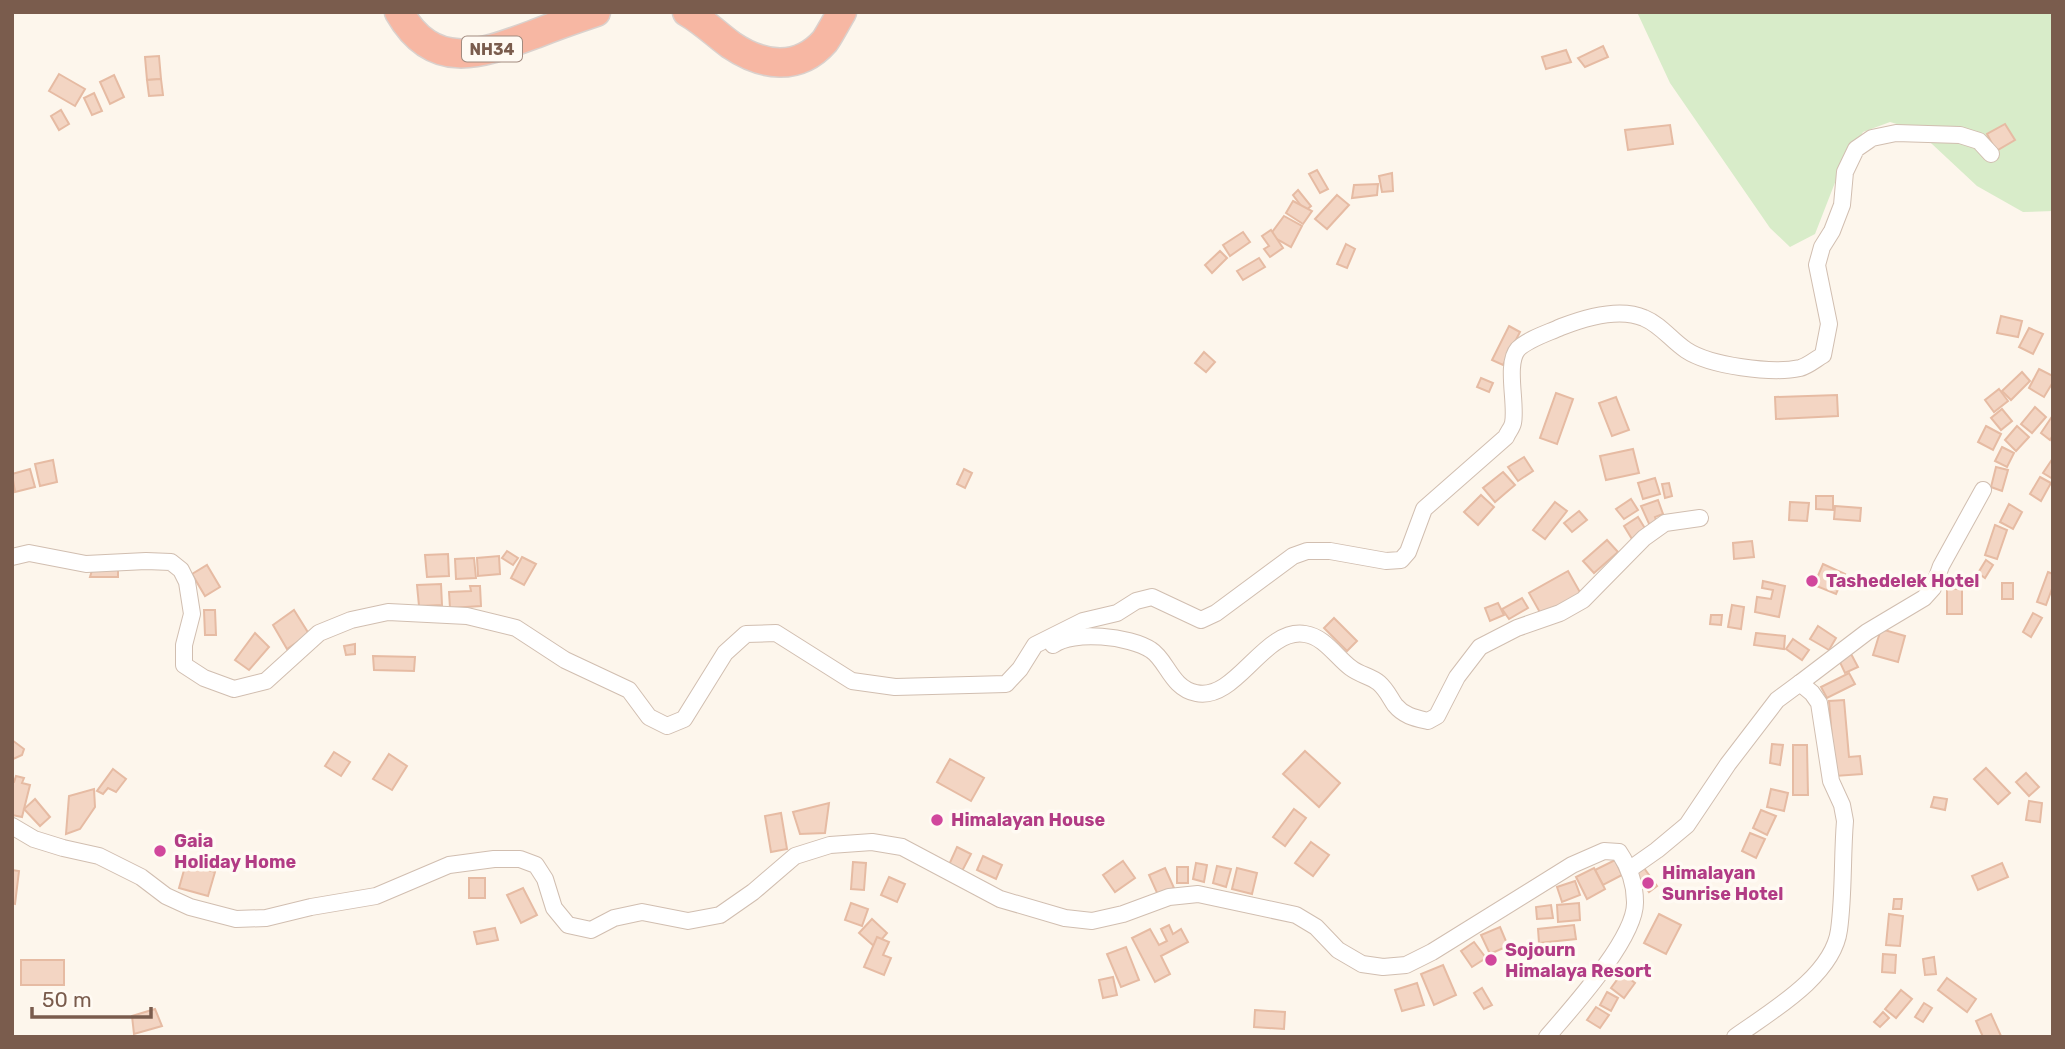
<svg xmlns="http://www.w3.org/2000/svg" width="2065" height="1049" font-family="Rubik,sans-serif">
  <rect width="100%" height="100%" fill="#fdf6ec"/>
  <!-- green -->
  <path fill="#d8ecc9" d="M1637,12h416v199l-30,1 -46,-26 -60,-56 -27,-8 -27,10 -27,48 -21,54 -25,13 -20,-19 -100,-145z"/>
  <!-- building -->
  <g fill="#f3d5c3" stroke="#e6bba3" stroke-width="2">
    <path d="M1603,46l5,11 -23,10 -7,-9z"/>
    <path d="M1566,50l5,12 -25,7 -4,-12z"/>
    <path d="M159,56l2,23 -14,1 -2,-23z"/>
    <path d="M59,74l26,15 -10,17 -26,-15z"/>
    <path d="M114,75l10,22 -14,7 -10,-22z"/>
    <path d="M161,79l2,16 -14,1 -2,-16z"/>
    <path d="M94,93l8,18 -10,4 -8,-17z"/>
    <path d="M61,110l8,14 -10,6 -8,-14z"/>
    <path d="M2005,124l10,16 -19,11 -9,-17z"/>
    <path d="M1670,125l3,19 -45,6 -3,-20z"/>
    <path d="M1317,170l11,19 -8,4 -11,-19z"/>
    <path d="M1392,173l1,18 -11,1 -3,-16z"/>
    <path d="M1378,184l-1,11 -25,3 2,-13z"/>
    <path d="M1298,190l13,16 -6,5 -12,-16z"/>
    <path d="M1337,195l12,10 -22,24 -12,-10z"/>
    <path d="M1293,201l19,10 -9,13 -17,-11z"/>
    <path d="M1284,216l18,10 -11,21 -21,-12z"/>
    <path d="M1271,230l12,18 -13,9 -6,-8 5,-3 -7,-10z"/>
    <path d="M1243,232l7,10 -20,14 -7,-11z"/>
    <path d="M1346,244l9,5 -8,19 -10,-4z"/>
    <path d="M1220,251l7,7 -15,15 -7,-8z"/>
    <path d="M1259,258l6,9 -22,13 -6,-9z"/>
    <path d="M2001,316l21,5 -4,16 -21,-4z"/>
    <path d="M1509,326l11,6 -17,33 -11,-5z"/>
    <path d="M2029,328l14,6 -10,20 -14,-7z"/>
    <path d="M1204,352l11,10 -9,10 -11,-9z"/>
    <path d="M2039,369l14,7v6l-9,15 -15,-9z"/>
    <path d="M2022,372l8,9 -19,19 -9,-9z"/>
    <path d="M1481,378l12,5 -4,9 -12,-5z"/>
    <path d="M1999,389l9,12 -14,11 -9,-12z"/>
    <path d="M1556,393l17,6 -16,45 -17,-6z"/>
    <path d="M1837,395l1,21 -62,3 -1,-22z"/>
    <path d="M1616,397l13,33 -17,6 -13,-33z"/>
    <path d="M2035,407l11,10 -14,16 -11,-9z"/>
    <path d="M2002,409l10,12 -11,9 -10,-12z"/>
    <path d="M2051,418l2,2v15l-3,5 -9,-7z"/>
    <path d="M1986,426l15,8 -8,16 -15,-8z"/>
    <path d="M2017,426l12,11 -13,14 -11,-11z"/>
    <path d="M2002,447l12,6 -7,14 -12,-6z"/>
    <path d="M1633,449l6,24 -33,7 -6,-24z"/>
    <path d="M1524,457l9,14 -15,10 -10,-14z"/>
    <path d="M2053,458v21l-10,-6z"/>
    <path d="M53,460l4,22 -17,4 -5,-22z"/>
    <path d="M1996,467l12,3 -6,21 -11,-4z"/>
    <path d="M30,469l5,18 -20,5 -3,-18z"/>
    <path d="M964,469l8,4 -7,15 -8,-4z"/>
    <path d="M1503,472l12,13 -20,17 -12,-14z"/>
    <path d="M2040,477l11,6 -10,18 -11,-7z"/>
    <path d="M1655,478l5,16 -17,5 -5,-16z"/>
    <path d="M1669,483l3,13 -7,2 -3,-14z"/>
    <path d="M1481,495l13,12 -16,18 -14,-13z"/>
    <path d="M1816,496h17v14l-17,-1z"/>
    <path d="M1631,499l7,11 -14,9 -8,-10z"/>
    <path d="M1658,500l5,14 -8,3 2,6 -7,3 -9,-20z"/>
    <path d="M1555,502l12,9 -22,28 -12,-9z"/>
    <path d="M1790,502l19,1 -2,18 -18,-1z"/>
    <path d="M2009,504l13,8 -9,17 -13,-7z"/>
    <path d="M1835,506l26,2 -1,13 -26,-2z"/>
    <path d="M1579,511l8,9 -15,12 -8,-9z"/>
    <path d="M1638,517l8,13 -14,9 -8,-13z"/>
    <path d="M1995,525l12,5 -10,29 -12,-4z"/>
    <path d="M1607,540l11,12 -24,21 -11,-12z"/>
    <path d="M1752,541l2,16 -20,2 -1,-16z"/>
    <path d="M507,551l11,7 -5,7 -11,-7z"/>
    <path d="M448,554l1,22 -22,1 -2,-22z"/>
    <path d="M499,556l1,18 -22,2 -1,-18z"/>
    <path d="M522,557l14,7 -12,21 -13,-7z"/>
    <path d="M474,558l2,20 -20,1 -1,-20z"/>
    <path d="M1986,560l7,5 -8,13 -7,-5z"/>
    <path d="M1823,564l22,10 -9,20 -22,-9z"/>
    <path d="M207,565l13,22 -15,9 -13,-22z"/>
    <path d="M93,567l25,1v9h-28z"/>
    <path d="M1568,571l13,23 -39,22 -13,-23z"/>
    <path d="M2048,572l5,2v12l-7,19 -9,-3z"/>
    <path d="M1763,581l22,5 -6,31 -24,-5 2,-15 14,2 2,-9 -11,-2z"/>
    <rect x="2002" y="583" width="11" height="16"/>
    <path d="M441,584l1,21 -23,1 -2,-21z"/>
    <path d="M470,586h10l1,20 -31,2 -1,-16 22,-1z"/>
    <rect x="1947" y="589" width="15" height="25"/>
    <path d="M1522,598l6,10 -19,11 -7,-10z"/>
    <path d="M1498,603l6,12 -14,6 -5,-13z"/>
    <path d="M1732,605l12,2 -3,22 -13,-2z"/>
    <path d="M204,610h11l1,25h-11z"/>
    <path d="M294,610l15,24 -22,15 -14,-24z"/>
    <path d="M2033,613l9,5 -11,19 -8,-5z"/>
    <path d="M1711,615h11l-1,10 -11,-1z"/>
    <path d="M1334,618l23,23 -10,10 -23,-23z"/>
    <path d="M1818,626l18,12 -7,12 -19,-11z"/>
    <path d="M1881,629l24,7 -7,26 -25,-7z"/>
    <path d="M255,633l14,14 -20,23 -14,-10z"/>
    <path d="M1756,633l29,3 -1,13 -30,-4z"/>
    <path d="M1793,639l16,11 -7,10 -16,-11z"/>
    <path d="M355,644v10l-9,1 -2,-9z"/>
    <path d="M1850,652l8,15 -13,6 -7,-15z"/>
    <path d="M373,656l42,1 -1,14 -40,-1z"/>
    <path d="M1849,673l6,11 -28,14 -6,-11z"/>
    <path d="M1844,700l5,57 11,-1 2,18 -27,2 -6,-75z"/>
    <path d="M12,740l12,9 -2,6 -9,4 -1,3z"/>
    <path d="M1772,744l11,1 -3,20 -10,-2z"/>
    <path d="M1793,745h14l1,50h-15z"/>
    <path d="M1305,751l35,32 -21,24 -36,-33z"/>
    <path d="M334,752l16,10 -9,14 -16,-10z"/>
    <path d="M389,754l18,12 -15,24 -19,-11z"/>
    <path d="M950,759l34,19 -13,23 -34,-19z"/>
    <path d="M1986,768l24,25 -12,11 -24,-25z"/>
    <path d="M113,769l13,10 -10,13 -8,-4 -5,6 -6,-3z"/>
    <path d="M2026,773l13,14 -10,9 -13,-14z"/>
    <path d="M16,776l8,2 -2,5 8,2 -8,32 -10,-2v-33h2z"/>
    <path d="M94,789l1,18 -15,22 -14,5 3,-38z"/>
    <path d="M1771,789l17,4 -4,18 -17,-4z"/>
    <path d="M1934,797l13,2 -2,11 -14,-3z"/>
    <path d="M35,799l15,18 -10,9 -16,-17z"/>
    <path d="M2029,801l13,2 -2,19 -14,-2z"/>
    <path d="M829,803l-4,30 -25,1 -7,-22z"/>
    <path d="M1294,809l12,9 -21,28 -12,-9z"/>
    <path d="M1761,810l15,6 -9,19 -14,-7z"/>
    <path d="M781,813l6,36 -16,3 -6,-36z"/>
    <path d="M1750,833l15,6 -9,19 -14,-7z"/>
    <path d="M1311,842l18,13 -16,21 -18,-13z"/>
    <path d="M957,847l14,7 -10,19 -13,-6z"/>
    <path d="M983,856l19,9 -6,14 -19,-9z"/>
    <path d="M1615,860l7,15 -19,10 -8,-15z"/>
    <path d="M1123,861l12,17 -20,14 -12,-17z"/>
    <path d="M853,862l13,1 -2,27 -13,-1z"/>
    <path d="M186,863l29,9 -7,24 -29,-8z"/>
    <path d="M1196,863l11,2 -3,17 -11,-3z"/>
    <path d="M2002,863l6,14 -30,13 -6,-14z"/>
    <path d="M1217,866l14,3 -5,18 -13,-4z"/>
    <rect x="1177" y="867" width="11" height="16"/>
    <path d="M1165,868l9,20 -16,7 -9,-20z"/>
    <path d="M1237,868l20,5 -5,21 -20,-5z"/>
    <path d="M1594,868l11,21 -18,10 -11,-22z"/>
    <path d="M1644,868l13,18 -8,6 -13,-18z"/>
    <path d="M12,870l7,1 -4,33 -3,-1z"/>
    <path d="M889,877l16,7 -8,18 -16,-7z"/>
    <rect x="469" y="878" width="16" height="20"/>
    <path d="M1575,881l5,14 -18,7 -5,-15z"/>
    <path d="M523,888l14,27 -16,8 -14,-28z"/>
    <path d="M1894,899h8l-1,10h-8z"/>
    <path d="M851,903l17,6 -6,17 -17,-6z"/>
    <path d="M1579,903l1,17 -22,2 -1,-17z"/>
    <path d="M1551,905l2,13 -16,1 -1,-12z"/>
    <path d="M1659,914l22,11 -15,29 -22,-11z"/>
    <path d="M1889,914l14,2 -3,30 -14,-1z"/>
    <path d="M872,919l15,14 -12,14 -16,-14z"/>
    <path d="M1169,925l4,9 8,-5 7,13 -27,14 9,18 -15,8 -23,-44 18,-9 9,16 8,-4 -6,-12z"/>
    <path d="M1574,925l2,14 -37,4 -1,-14z"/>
    <path d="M1500,927l8,19 -18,8 -9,-19z"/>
    <path d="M495,928l3,12 -21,4 -3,-12z"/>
    <path d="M877,937l12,5 -6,13 8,3 -7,17 -20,-8z"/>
    <path d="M1474,942l12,16 -14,9 -11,-16z"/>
    <path d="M1126,947l13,33 -18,7 -14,-33z"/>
    <path d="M1883,954l13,1 -1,18 -13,-1z"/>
    <path d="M1934,957l2,17 -11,1 -2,-16z"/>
    <rect x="21" y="960" width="43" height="25"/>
    <path d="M1443,965l13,30 -22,10 -13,-31z"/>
    <path d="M1622,973l13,10 -11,15 -13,-10z"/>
    <path d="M1113,977l4,18 -14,3 -4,-18z"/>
    <path d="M1947,978l29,21 -9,13 -29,-22z"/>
    <path d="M1417,983l7,22 -22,6 -7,-21z"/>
    <path d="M1482,988l10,17 -8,4 -10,-16z"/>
    <path d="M1901,990l11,9 -16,19 -11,-9z"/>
    <path d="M1607,992l11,6 -7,13 -11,-6z"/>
    <path d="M1924,1003l8,5 -9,14 -8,-5z"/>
    <path d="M1596,1007l13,8 -9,13 -13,-8z"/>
    <path d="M155,1009l7,17 -28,8 -2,-18z"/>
    <path d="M1255,1010l30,2 -1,17 -30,-2z"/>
    <path d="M1883,1012l6,6 -9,9 -6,-5z"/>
    <path d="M1991,1014l10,22 -1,1h-17l-7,-16z"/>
  </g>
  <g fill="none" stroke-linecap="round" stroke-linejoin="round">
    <defs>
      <g id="street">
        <path d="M12,557l17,-4 57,11 60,-3 25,1 10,8 6,12 5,32 -8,31v20l20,13 30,11 32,-8 53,-48 32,-13 37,-8 79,4 49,12 49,32 64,30 20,27 18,9 17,-7 41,-66 21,-19 30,-1 76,48 43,6 111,-3 14,-15 15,-24 48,-24 34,-8 19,-12 16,-4 49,23 15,-7 77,-57 14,-5h23l56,10 15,-1 7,-8 16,-43 82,-72c2,-5 6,-9 7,-14 4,-19 -8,-59 5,-74 10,-10 30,-16 43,-22 23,-9 58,-20 83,-9 17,7 27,22 42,32 24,16 86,24 114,18 8,-2 16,-9 23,-13l6,-31 -12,-59 5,-18 10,-16 10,-26 3,-33 11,-23 16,-11 24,-5 64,2 19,6 12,13"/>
        <path d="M1053,645c20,-15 77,-9 98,5 16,10 20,38 45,43 40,9 68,-66 109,-59 20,3 31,23 46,34 9,7 20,8 28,15 8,7 11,15 16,22 9,11 20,13 33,16l9,-5 20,-39 23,-30 37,-19 43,-15 23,-13 61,-62 21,-15 35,-5"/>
        <path d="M1800,683l67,-51 57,-34 9,-10 8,-22 42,-76"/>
        <path d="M12,826l22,13 29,9 36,8 42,21 25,19 24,11 46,12 30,-1 45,-11 65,-11 73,-31 45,-6h26l16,6 9,14 9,29 14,17 23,5 23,-12 28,-6 46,9 32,-6 33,-23 42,-36 35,-11 42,-3 30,5 98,52 65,19 27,3 31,-7 46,-17 29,-3 98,21 20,12 22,23 24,14 21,3 23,-2 26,-13 140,-87 32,-14 15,1c10,15 16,31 16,50 1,36 -64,107 -88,135"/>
        <path d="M1630,869l27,-19 30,-25 41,-61 49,-64 23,-17 12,10 7,10 12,78 11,24 3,16c-3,36 -1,73 -6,109 -6,46 -69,82 -104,107"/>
      </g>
      <g id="highway">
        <path d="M399,12c35,61 82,42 136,22 20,-8 40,-15 61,-22"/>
        <path d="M687,12c16,9 29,22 44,33 31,21 67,27 94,-4 6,-9 11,-19 17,-29"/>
      </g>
    </defs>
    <!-- street casing -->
    <use href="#street" stroke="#d1beb0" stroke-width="18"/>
    <!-- highway casing -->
    <use href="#highway" stroke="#dad1cd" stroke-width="31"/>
    <!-- street -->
    <use href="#street" stroke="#fff" stroke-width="16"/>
    <!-- highway -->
    <use href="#highway" stroke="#f7b7a3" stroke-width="28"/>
  </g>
  <!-- markers -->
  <g fill="#d1479c" stroke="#fffaf3" stroke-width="2.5">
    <circle cx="1812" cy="581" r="7"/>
    <circle cx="937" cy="820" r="7"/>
    <circle cx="160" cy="851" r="7"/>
    <circle cx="1648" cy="883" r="7"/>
    <circle cx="1491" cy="960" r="7"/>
  </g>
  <g text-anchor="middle" stroke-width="7" stroke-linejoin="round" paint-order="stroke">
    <!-- shield labels -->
    <rect fill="#fffaf3" stroke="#a28b7f" stroke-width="2" x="462" y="36.5" width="60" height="25" rx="5"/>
    <g font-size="16" font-weight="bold" fill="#7a5c4d">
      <text x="492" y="55">NH34</text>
    </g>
    <!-- hotel labels -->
    <g font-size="18" font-weight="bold" fill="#b23c85" stroke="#fffaf3" text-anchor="start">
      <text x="1826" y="587">Tashedelek Hotel</text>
      <text x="951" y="826">Himalayan House</text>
      <text x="174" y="847">Gaia<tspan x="174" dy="21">Holiday Home</tspan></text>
      <text x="1662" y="879">Himalayan<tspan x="1662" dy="21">Sunrise Hotel</tspan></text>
      <text x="1505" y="956">Sojourn<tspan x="1505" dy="21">Himalaya Resort</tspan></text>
    </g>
  </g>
  <!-- border -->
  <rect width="2065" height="1049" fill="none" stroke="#7a5c4d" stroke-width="28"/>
  <!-- scale -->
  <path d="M32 1007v10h119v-10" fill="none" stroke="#7a5c4d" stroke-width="3.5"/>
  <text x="42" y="1007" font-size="21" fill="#7a5c4d" stroke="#fffaf3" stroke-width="5" paint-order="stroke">50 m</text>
</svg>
